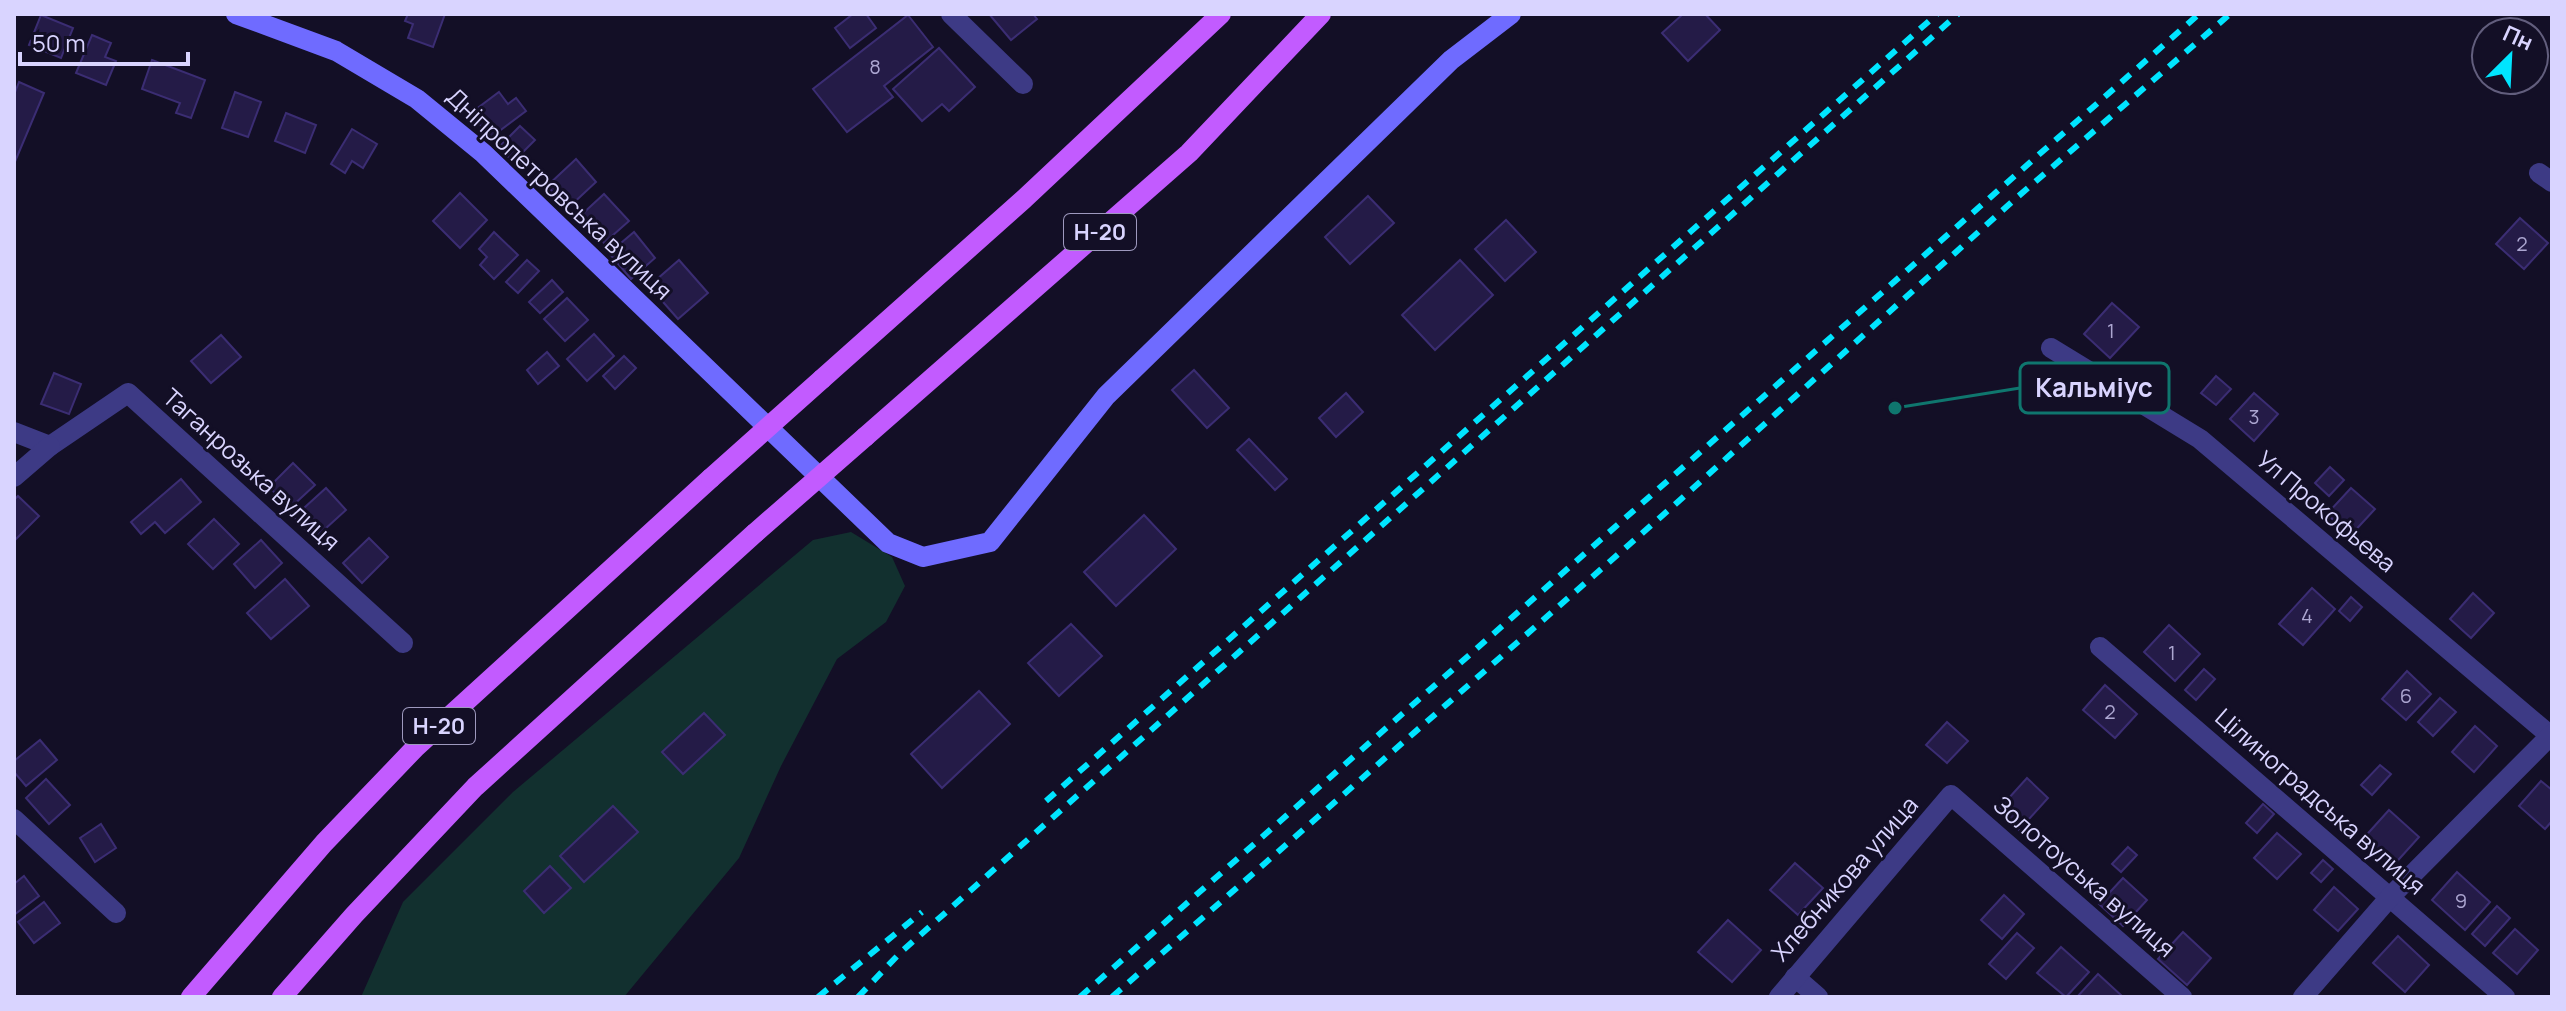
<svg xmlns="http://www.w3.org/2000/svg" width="2566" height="1011" font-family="Manrope,sans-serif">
  <rect width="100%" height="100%" fill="#130f26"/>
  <!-- green -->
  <path fill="#12302f" d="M851,532l41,25 13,29 -19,36 -49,37 -56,107 -42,92 -115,139h-263l42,-95 110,-110 300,-252z"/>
  <!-- building -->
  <g fill="#241b47" stroke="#3b2d73" stroke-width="2">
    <path d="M408,14h37l-12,33 -25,-9 5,-14 -8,-3z"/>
    <path d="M853,14h13l10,14 -26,20 -15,-20z"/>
    <path d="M989,14h44l4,5 -26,21z"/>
    <path d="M1683,14h22l15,16 -32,31 -26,-28z"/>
    <path d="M41,15l32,13 -12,30 -32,-13z"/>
    <path d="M908,15l25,32 -49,39 9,11 -46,35 -34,-43z"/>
    <path d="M92,35l19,8 -6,14 11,4 -10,24 -30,-12z"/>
    <path d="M939,48l36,39 -26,24 -7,-7 -20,17 -29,-32z"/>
    <path d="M152,60l53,20 -14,38 -15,-5 4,-10 -38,-14z"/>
    <path d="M19,82l25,11 -30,71v-69z"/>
    <path d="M235,92l26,10 -13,35 -26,-9z"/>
    <path d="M499,92l9,12 8,-6 10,13 -36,27 -19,-25z"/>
    <path d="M286,113l30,12 -11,28 -30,-12z"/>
    <path d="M520,126l15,14 -22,22 -14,-15z"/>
    <path d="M352,129l25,15 -14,24 -11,-7 -7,12 -14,-9z"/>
    <path d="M576,159l20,23 -28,26 -21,-22z"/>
    <path d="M460,193l27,27 -27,28 -27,-27z"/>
    <path d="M604,194l25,27 -25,22 -24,-27z"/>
    <path d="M1368,196l26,27 -44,41 -25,-27z"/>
    <path d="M2520,218l28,25 -24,26 -28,-25z"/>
    <path d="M1506,220l30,32 -31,29 -30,-32z"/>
    <path d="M494,232l24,23 -24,24 -14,-14 7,-8 -8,-8z"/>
    <path d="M634,232l21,26 -24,21 -22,-26z"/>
    <path d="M527,260l12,11 -21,22 -12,-11z"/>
    <path d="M679,260l29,33 -30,26 -22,-25 6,-6 -6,-8z"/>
    <path d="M1460,260l33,35 -58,55 -33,-35z"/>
    <path d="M552,280l11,12 -23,21 -11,-11z"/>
    <path d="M567,298l21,22 -23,21 -21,-22z"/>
    <path d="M2112,303l27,24 -29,31 -26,-24z"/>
    <path d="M594,334l20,22 -27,25 -20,-22z"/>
    <path d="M221,335l20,22 -30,26 -20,-22z"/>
    <path d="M547,352l12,14 -21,18 -11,-14z"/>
    <path d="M624,356l12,12 -21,21 -12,-13z"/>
    <path d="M1194,370l35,38 -22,20 -35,-38z"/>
    <path d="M54,373l27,11 -12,30 -28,-10z"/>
    <path d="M2216,376l15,13 -15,16 -15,-12z"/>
    <path d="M1346,393l17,19 -27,25 -17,-19z"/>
    <path d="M2254,393l24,21 -24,27 -24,-22z"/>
    <path d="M1249,439l38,40 -12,11 -38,-40z"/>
    <path d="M293,463l22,22 -25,23 -21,-21z"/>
    <path d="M2330,467l14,13 -15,16 -14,-13z"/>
    <path d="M181,479l20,23 -36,31 -10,-11 -14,12 -10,-12z"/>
    <path d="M326,488l20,22 -32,29 -20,-22z"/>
    <path d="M2351,488l24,21 -25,27 -23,-22z"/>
    <path d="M18,496l21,20 -25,25v-41z"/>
    <path d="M1144,515l32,34 -60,57 -32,-34z"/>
    <path d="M214,519l25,25 -26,25 -25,-25z"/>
    <path d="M369,538l19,19 -26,26 -19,-20z"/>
    <path d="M261,540l21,23 -27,25 -21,-24z"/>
    <path d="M285,579l24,27 -38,33 -24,-26z"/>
    <path d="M2312,588l23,21 -32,36 -24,-21z"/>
    <path d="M2473,593l21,20 -23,25 -21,-19z"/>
    <path d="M2351,597l11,10 -12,14 -11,-10z"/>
    <path d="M1071,624l31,32 -43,40 -31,-33z"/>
    <path d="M2169,625l31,29 -25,27 -31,-29z"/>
    <path d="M2204,669l11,10 -19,21 -11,-10z"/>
    <path d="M2407,671l24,23 -25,26 -24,-21z"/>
    <path d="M2105,685l32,29 -22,24 -32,-28z"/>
    <path d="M979,691l31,33 -68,64 -31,-34z"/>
    <path d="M2440,698l16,14 -23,24 -15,-14z"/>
    <path d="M704,713l21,22 -42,39 -21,-22z"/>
    <path d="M1947,722l21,19 -21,22 -21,-18z"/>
    <path d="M2475,726l22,20 -23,26 -22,-20z"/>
    <path d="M40,740l17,20 -31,26 -12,-14v-11z"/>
    <path d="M2380,765l11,9 -19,21 -11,-10z"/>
    <path d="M2027,778l21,20 -29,32 -21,-20z"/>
    <path d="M46,779l24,26 -21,19 -23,-26z"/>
    <path d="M2541,781l11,9v31l-7,8 -26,-23z"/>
    <path d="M2263,804l11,10 -17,19 -11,-10z"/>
    <path d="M613,806l25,26 -54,50 -24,-26z"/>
    <path d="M2389,810l30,27 -28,31 -30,-27z"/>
    <path d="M101,824l15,24 -21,14 -15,-24z"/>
    <path d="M2277,833l24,21 -24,25 -23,-21z"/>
    <path d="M2128,847l9,8 -16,17 -9,-8z"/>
    <path d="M2323,860l10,9 -12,13 -10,-9z"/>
    <path d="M1795,863l28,25 -25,27 -28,-25z"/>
    <path d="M550,866l21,22 -27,25 -20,-22z"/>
    <path d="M2457,872l33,30 -25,28 -33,-30z"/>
    <path d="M24,876l15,20 -25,19v-31z"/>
    <path d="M2123,878l24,22 -24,26 -24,-22z"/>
    <path d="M2334,887l24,22 -20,22 -24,-21z"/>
    <path d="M2004,895l20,19 -22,25 -21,-19z"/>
    <path d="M44,902l16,21 -26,20 -16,-21z"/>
    <path d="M2497,906l13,12 -25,28 -13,-12z"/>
    <path d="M1728,920l33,30 -29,32 -34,-30z"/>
    <path d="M2515,929l23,21 -21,24 -24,-21z"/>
    <path d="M2183,932l28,26 -24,27 -29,-26z"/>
    <path d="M2017,933l17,15 -28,31 -17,-15z"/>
    <path d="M2398,936l31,29 -24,27 -32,-29z"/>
    <path d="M2061,947l28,25 -23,25 -29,-24z"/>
    <path d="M2098,974l24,22 -1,1h-44z"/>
  </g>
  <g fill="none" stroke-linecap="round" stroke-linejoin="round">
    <!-- street -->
    <g stroke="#3d3a85" stroke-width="20">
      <path d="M951,14l72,70"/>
      <path d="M2539,173l13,9"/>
      <path d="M2051,348l149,91 352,298"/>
      <path d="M14,432l36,14 78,-53 275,250"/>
      <path d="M14,477l36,-31"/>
      <path d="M2100,647l405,350"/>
      <path d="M14,819l102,94"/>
      <path d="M1795,977l23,20"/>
      <path d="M1779,997l172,-202 231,202"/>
      <path d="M2303,997l87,-100 162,-163"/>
    </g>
    <!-- secondary -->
    <path stroke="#6f6bff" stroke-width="20" d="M236,14l100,37 81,48 66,54 405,390 35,14 67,-15 116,-146 345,-336 60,-46"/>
    <!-- primary -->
    <g stroke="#c25bff" stroke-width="20">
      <path d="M822,379l202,-180 197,-185"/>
      <path d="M865,437l324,-284 132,-139"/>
      <path d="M191,997l133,-154 92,-96 295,-269"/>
      <path d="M282,997l72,-82 121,-128 280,-254"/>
    </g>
    <!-- rail -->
    <g stroke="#00e5ff" stroke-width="6" stroke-dasharray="12 10" stroke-linecap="butt">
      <path d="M1046,801l891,-787"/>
      <path d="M818,997l104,-85"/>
      <path d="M858,997l42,-44 1058,-939"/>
      <path d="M1080,997l1119,-983"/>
      <path d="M1112,997l559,-489 343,-308 216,-186"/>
    </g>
    <!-- primary-bridge -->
    <g stroke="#c25bff" stroke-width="20">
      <path d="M711,478l111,-99"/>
      <path d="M755,533l110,-96"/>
    </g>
  </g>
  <g text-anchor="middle" stroke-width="6" stroke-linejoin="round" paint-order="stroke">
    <!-- number labels -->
    <g font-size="20" fill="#aca6d1">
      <text x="875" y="74">8</text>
      <text x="2522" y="251">2</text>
      <text x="2111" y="338">1</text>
      <text x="2254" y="424">3</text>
      <text x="2307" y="623">4</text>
      <text x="2172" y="660">1</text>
      <text x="2406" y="703">6</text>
      <text x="2110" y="719">2</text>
      <text x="2461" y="908">9</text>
    </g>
    <!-- shield labels -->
    <g fill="#130f26" stroke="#9e99be" stroke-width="2">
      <rect x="1064" y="214" width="72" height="36" rx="6"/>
      <rect x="403" y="708" width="72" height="36" rx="6"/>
    </g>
    <g font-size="22" font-weight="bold" fill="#d9d4ff">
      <text x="1100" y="240">Н-20</text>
      <text x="439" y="734">Н-20</text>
    </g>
    <!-- street labels -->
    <g font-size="24" fill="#d9d4ff" stroke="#130f26">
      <text transform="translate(559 194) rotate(43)" y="8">Дніпропетровська вулиця</text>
      <text transform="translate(251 470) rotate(42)" y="8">Таганрозька вулиця</text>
      <text transform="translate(2326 512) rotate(40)" y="8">Ул Прокофьева</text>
      <text transform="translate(2320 802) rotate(41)" y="8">Цілиноградська вулиця</text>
      <text transform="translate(2084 877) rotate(41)" y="8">Золотоуська вулиця</text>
      <text transform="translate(1845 879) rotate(-49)" y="8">Хлебникова улица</text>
    </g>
  </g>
  <!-- callouts -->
  <path fill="none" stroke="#0f766e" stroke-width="3" d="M1895 408L2020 388"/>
  <circle fill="#0f766e" stroke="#130f26" stroke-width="3" cx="1895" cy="408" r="8"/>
  <rect fill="#130f26" stroke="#0f766e" stroke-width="3" x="2020" y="363" width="149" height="50" rx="8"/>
  <g font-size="26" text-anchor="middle" font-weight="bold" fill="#d9d4ff">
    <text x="2094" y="397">Кальміус</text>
  </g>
  <!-- border -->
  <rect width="2566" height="1011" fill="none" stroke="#d9d4ff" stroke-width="32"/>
  <!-- north arrow -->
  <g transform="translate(2510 56) rotate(24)"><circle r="38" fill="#130f26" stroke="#625e7d" stroke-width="2"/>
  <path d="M0-6L14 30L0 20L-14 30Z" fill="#00e5ff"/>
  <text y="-12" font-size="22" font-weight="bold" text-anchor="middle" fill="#d9d4ff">Пн</text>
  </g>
  <!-- scale -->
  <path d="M20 52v12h168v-12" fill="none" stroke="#d9d4ff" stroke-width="4"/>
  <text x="32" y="52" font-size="24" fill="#d9d4ff" stroke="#130f26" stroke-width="6" paint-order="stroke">50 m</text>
</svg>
